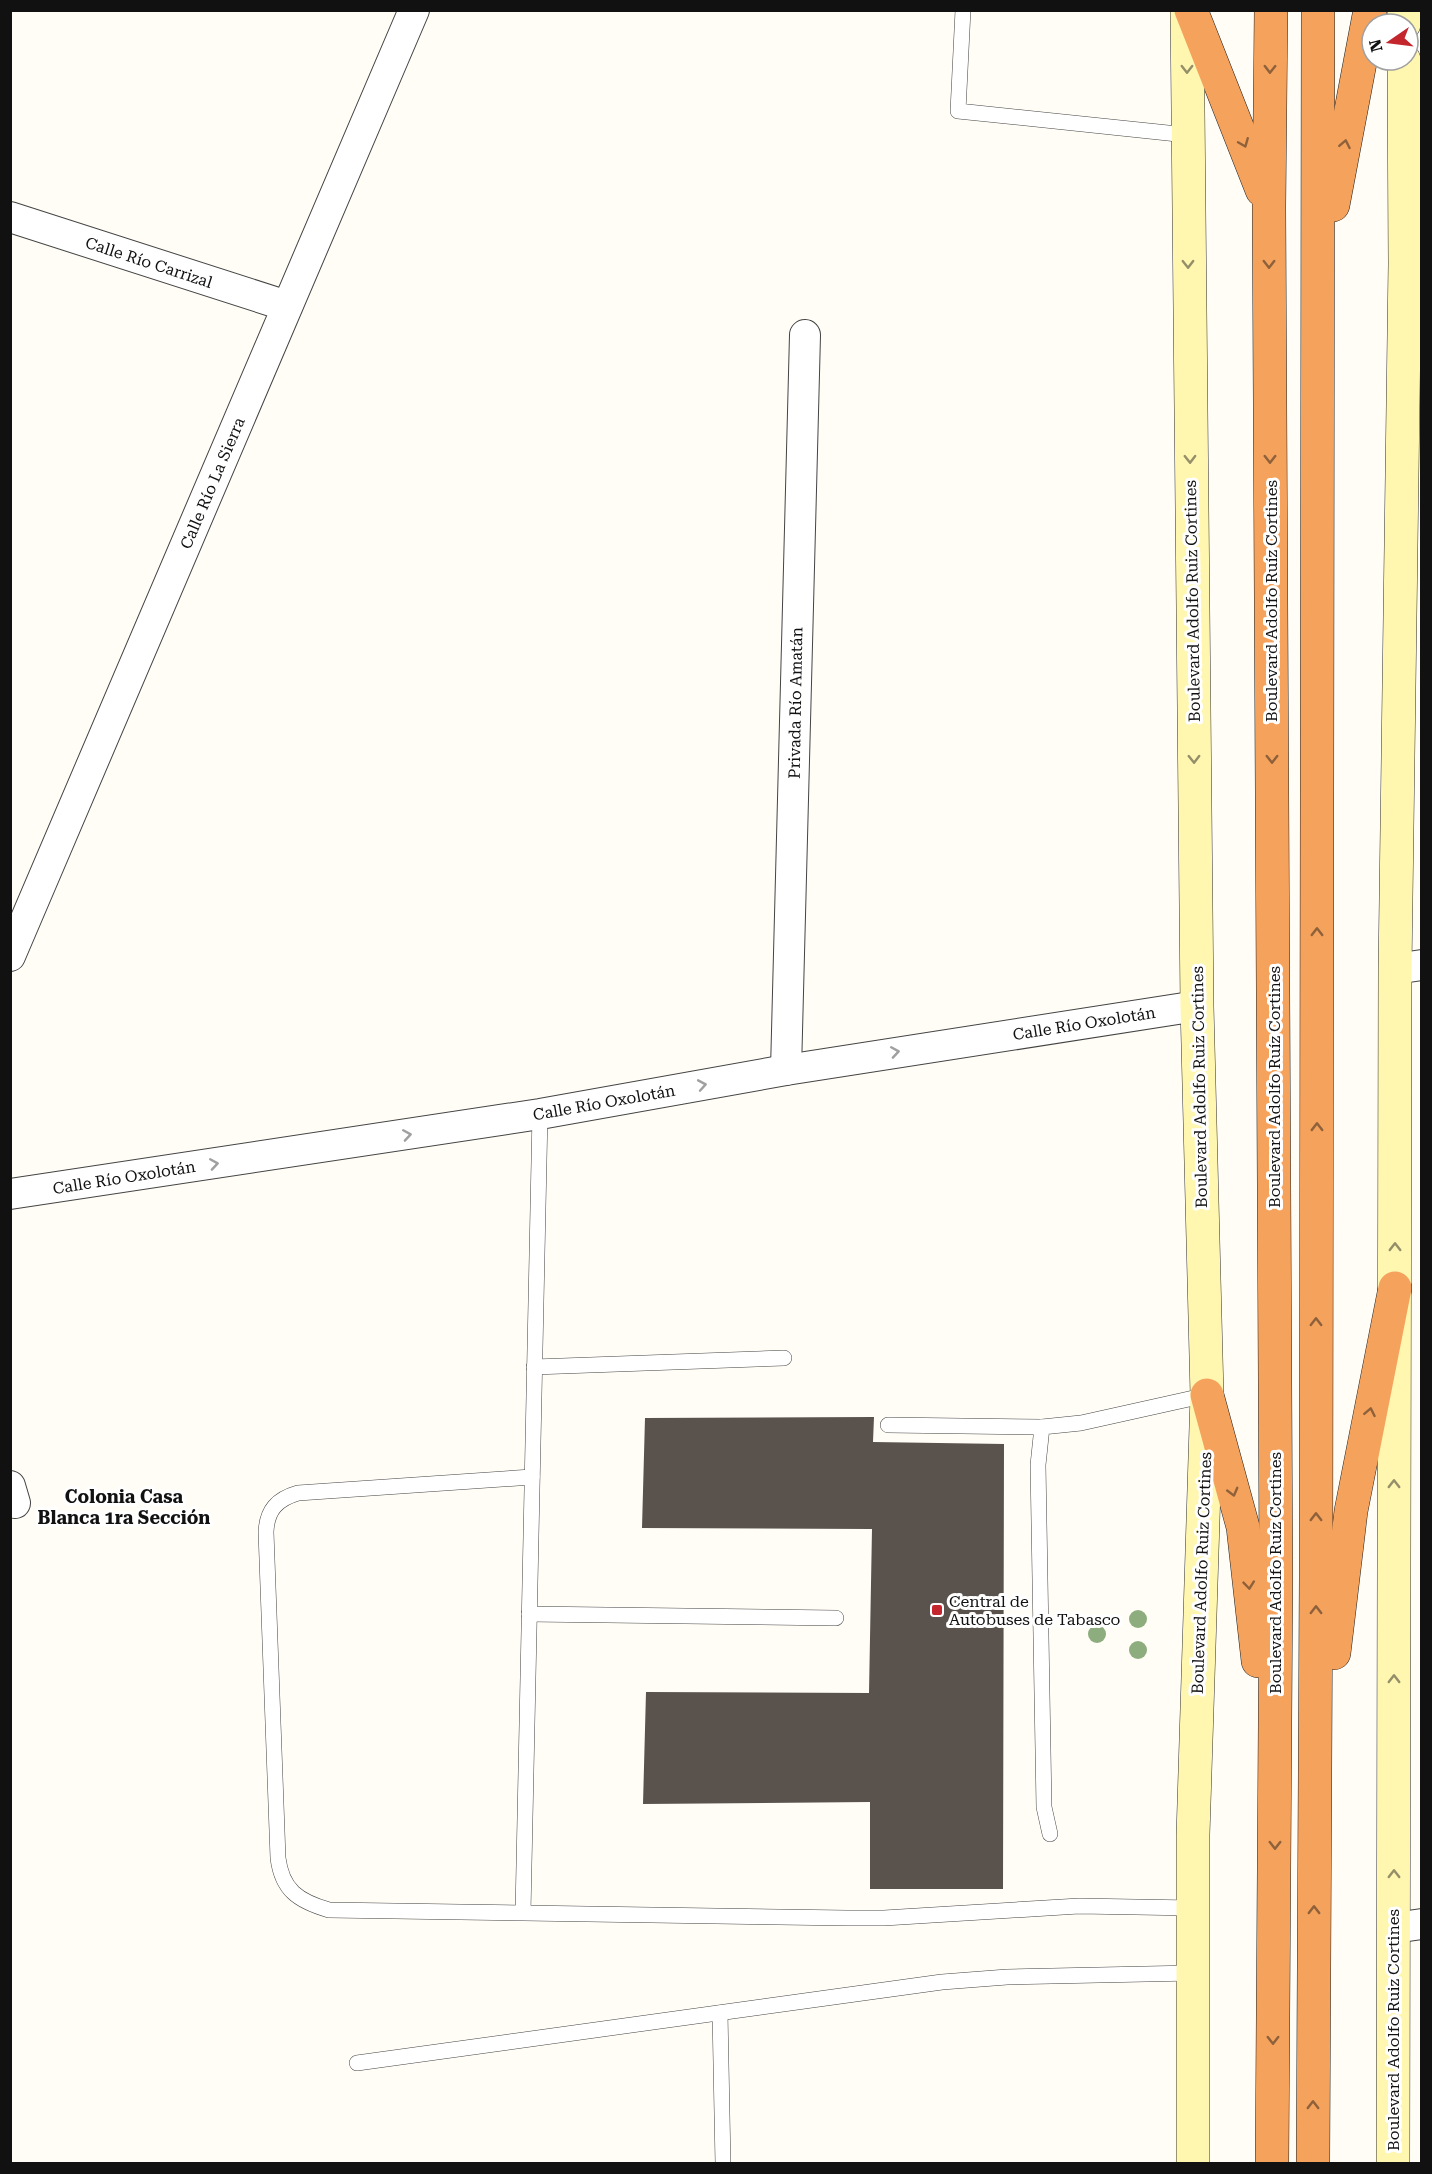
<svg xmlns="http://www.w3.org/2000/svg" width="1432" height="2174" font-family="'Roboto Serif',serif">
  <rect width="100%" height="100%" fill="#fffdf5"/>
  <!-- building -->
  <path fill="#5a524d" d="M874,1417l-1,25 131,2 -1,445h-133v-87l-227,2 3,-112 223,1 3,-164 -230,-1 3,-110z"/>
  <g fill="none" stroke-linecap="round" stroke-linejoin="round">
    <defs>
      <g id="lane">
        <path d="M963,10l-5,101 229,24"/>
        <path d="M534,1367l250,-9"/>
        <path d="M888,1425l154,2"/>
        <path d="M532,1477l-234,16c-21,6 -31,17 -32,39l12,326c4,32 20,43 51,52l518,8h37l195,-12 114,2"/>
        <path d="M529,1614l307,4"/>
        <path d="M1050,1834l-6,-27 -6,-342 4,-38 39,-4 126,-28"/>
        <path d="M523,1912l17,-798"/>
        <path d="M720,2013l3,151"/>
        <path d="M357,2063l585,-81 65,-5 186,-4"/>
      </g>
      <g id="street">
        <path d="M10,217l277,89"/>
        <path d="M10,956l404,-946"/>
        <path d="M1395,969l27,-4"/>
        <path d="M786,1070l19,-735"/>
        <path d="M10,1194l530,-80 246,-44 411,-64"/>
        <path d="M10,1486l5,17"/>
        <path d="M1394,1928l28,-4"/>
      </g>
      <g id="secondary">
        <path d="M1187,10l10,996 10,389 -14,440v329"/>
        <path d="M1404,10v14"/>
        <path d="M1393,2164l2,-1195 10,-705 -1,-204"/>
      </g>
      <g id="highway">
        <path d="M1191,10l71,180"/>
        <path d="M1271,10l-2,197 7,1369 -4,588"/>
        <path d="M1333,205l37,-195"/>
        <path d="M1207,1395l36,132 15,134"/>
        <path d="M1334,1653l17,-142 44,-223"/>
        <path d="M1313,2164l3,-588 2,-1566"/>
      </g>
    </defs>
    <!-- lane casing -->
    <use href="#lane" stroke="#444" stroke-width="16"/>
    <!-- street casing -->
    <use href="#street" stroke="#444" stroke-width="32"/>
    <!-- secondary casing -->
    <use href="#secondary" stroke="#333" stroke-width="34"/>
    <!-- highway casing -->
    <use href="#highway" stroke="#222" stroke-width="34"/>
    <!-- lane -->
    <use href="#lane" stroke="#fff" stroke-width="15"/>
    <!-- street -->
    <use href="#street" stroke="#fff" stroke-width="30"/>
    <!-- secondary -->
    <use href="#secondary" stroke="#fff6b0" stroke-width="33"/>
    <!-- highway -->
    <use href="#highway" stroke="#f5a25d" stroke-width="33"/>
  </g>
  <!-- trees -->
  <g fill="#8dad7f">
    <circle cx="1138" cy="1619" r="9"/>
    <circle cx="1097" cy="1634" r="9"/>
    <circle cx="1138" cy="1650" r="9"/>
  </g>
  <!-- one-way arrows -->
  <defs><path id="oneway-chevron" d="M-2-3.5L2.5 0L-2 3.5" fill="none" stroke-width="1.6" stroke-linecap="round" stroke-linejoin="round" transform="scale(1.5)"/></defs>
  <g stroke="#948f68">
    <use href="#oneway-chevron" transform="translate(1187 69) rotate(90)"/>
    <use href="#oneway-chevron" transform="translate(1188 264) rotate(89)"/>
    <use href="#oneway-chevron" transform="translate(1190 459) rotate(89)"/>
    <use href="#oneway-chevron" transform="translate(1194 759) rotate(89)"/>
    <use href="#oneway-chevron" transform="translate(1395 1247) rotate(-90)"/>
    <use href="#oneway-chevron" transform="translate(1394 1484) rotate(-90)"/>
    <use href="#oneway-chevron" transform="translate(1394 1679) rotate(-90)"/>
    <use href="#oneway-chevron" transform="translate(1394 1874) rotate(-90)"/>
  </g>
  <g stroke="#8e613b">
    <use href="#oneway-chevron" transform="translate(1270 69) rotate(91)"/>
    <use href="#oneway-chevron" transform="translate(1244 143) rotate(68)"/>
    <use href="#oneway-chevron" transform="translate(1345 144) rotate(-79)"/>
    <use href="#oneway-chevron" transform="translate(1269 264) rotate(90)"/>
    <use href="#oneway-chevron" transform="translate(1270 459) rotate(90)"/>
    <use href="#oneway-chevron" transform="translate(1272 759) rotate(90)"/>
    <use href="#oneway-chevron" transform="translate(1317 932) rotate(-90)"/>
    <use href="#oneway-chevron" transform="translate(1317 1127) rotate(-90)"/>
    <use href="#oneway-chevron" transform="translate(1316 1322) rotate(-90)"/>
    <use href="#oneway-chevron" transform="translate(1370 1412) rotate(-79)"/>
    <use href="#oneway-chevron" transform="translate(1233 1492) rotate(75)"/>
    <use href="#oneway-chevron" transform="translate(1316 1517) rotate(-90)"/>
    <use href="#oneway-chevron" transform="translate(1249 1585) rotate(84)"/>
    <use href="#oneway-chevron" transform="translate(1316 1610) rotate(-90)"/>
    <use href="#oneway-chevron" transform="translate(1275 1845) rotate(90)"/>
    <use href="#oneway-chevron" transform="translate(1314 1910) rotate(-90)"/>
    <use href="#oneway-chevron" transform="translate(1273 2040) rotate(90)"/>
    <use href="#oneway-chevron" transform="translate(1313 2105) rotate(-90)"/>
  </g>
  <g stroke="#a0a0a0">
    <use href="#oneway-chevron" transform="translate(895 1052) rotate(-9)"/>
    <use href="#oneway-chevron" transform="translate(702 1085) rotate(-10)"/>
    <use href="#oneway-chevron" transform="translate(407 1135) rotate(-9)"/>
    <use href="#oneway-chevron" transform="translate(214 1164) rotate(-9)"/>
  </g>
  <!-- markers -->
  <rect fill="#c4262e" stroke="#fff" stroke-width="2" x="931" y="1604" width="12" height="12" rx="3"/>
  <g text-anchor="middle" stroke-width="6" stroke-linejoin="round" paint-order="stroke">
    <!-- street labels -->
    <g font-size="16" fill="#111" stroke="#fff">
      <text transform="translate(149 262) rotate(18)" y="6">Calle Río Carrizal</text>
      <text transform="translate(212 483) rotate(-67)" y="6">Calle Río La Sierra</text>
      <text transform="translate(1192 601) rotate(-91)" y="6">Boulevard Adolfo Ruiz Cortines</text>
      <text transform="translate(1271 601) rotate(-90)" y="6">Boulevard Adolfo Ruíz Cortines</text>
      <text transform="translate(795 703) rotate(-89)" y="6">Privada Río Amatán</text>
      <text transform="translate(1084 1023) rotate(-9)" y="6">Calle Río Oxolotán</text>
      <text transform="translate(1199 1087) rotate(-91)" y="6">Boulevard Adolfo Ruiz Cortines</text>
      <text transform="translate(1274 1087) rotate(-90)" y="6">Boulevard Adolfo Ruíz Cortines</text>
      <text transform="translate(604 1102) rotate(-10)" y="6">Calle Río Oxolotán</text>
      <text transform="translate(124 1177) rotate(-9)" y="6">Calle Río Oxolotán</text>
      <text transform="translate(1201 1573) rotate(-88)" y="6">Boulevard Adolfo Ruiz Cortines</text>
      <text transform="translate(1275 1573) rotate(-90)" y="6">Boulevard Adolfo Ruíz Cortines</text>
      <text transform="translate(1393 2030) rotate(-90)" y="6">Boulevard Adolfo Ruiz Cortines</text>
    </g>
    <!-- poi labels -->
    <g font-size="16" fill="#111" stroke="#fff" text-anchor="start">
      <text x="949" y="1607">Central de<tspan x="949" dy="18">Autobuses de Tabasco</tspan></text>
    </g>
    <!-- neighbourhood labels -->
    <g font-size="18" font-weight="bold" fill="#111" stroke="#fff">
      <text x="124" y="1503">Colonia Casa<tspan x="124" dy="21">Blanca 1ra Sección</tspan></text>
    </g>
  </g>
  <!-- border -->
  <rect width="1432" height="2174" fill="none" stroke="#111111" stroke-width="24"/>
  <!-- north arrow -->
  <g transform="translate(1390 42) rotate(256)"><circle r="28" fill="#ffffff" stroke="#a0a0a0" stroke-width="1.5"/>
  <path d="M0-4.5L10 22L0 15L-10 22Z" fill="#c4262e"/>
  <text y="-9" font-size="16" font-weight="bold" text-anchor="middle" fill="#111111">N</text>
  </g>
</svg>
